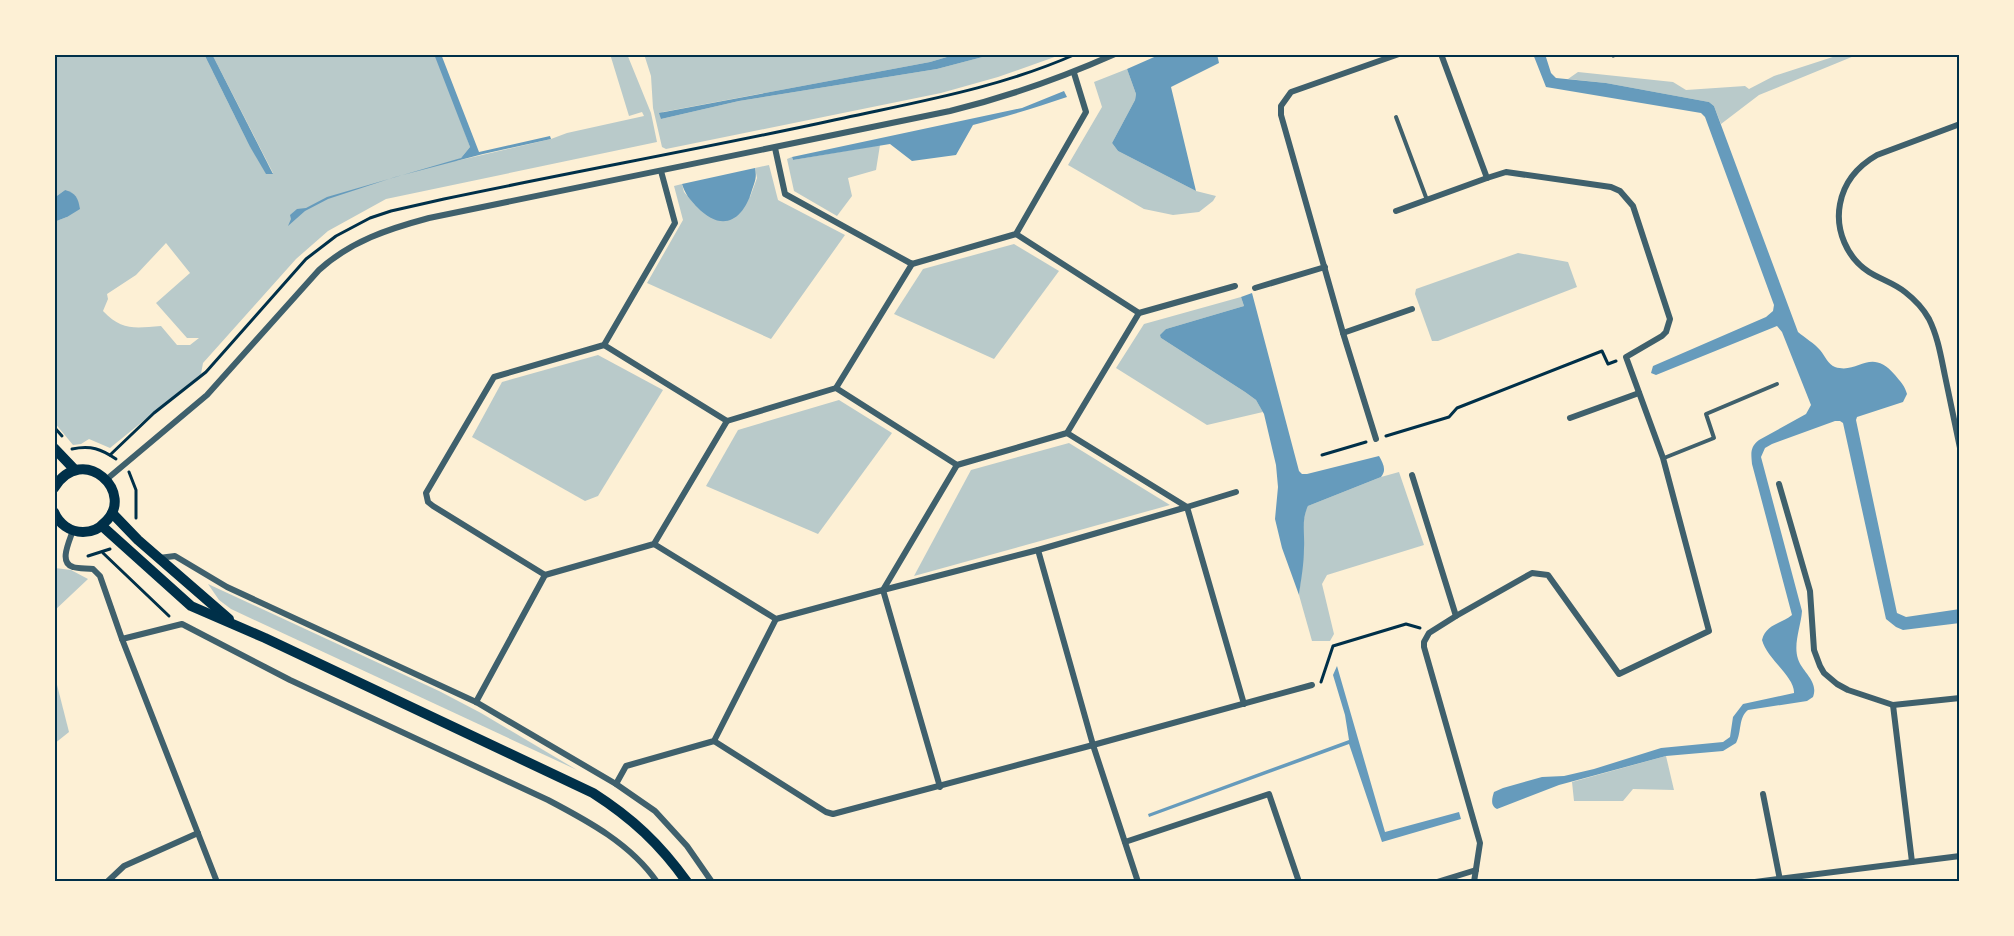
<svg xmlns="http://www.w3.org/2000/svg" width="2014" height="936" font-family="'Fira Sans Condensed',sans-serif">
  <rect width="100%" height="100%" fill="#fdf0d5"/>
  <!-- green -->
  <g fill="#b9caca" fill-rule="evenodd">
    <path d="M54,54h150l45,91 20,28h4l-61,-119h225l33,93 -9,11 -5,3 95,-22 16,-6 77,-17 -2,-4 -13,4 -19,-62h17l24,59 6,29 -271,57 -58,32 -32,28 -93,104 -2,11 -91,74 -21,-9 -8,5 -8,1 -19,-23v-200l13,-5 -2,-27 -11,8zM166,243l24,30 -34,30 31,35h12l-9,7h-13l-16,-19c-26,2 -39,5 -58,-15l5,-12 -1,-5 29,-19z"/>
    <path d="M644,54h313l-27,8 -267,50 -2,7 78,-18 198,-32 57,-15h69l-65,23 -57,16 -275,56 -4,-2 -9,-39 -2,-32z"/>
    <path d="M1842,54h17l-100,41 -38,29 -7,-18 -5,-4 -103,-19 -38,-4 10,-7 95,10 13,8 59,-4 4,3 25,-13z"/>
    <path d="M1127,69l9,25 -1,6 -23,43 6,8 78,40 20,5 -3,5 -14,11 -26,3 -29,-6 -76,-44 34,-58 -8,-25z"/>
    <path d="M880,145l-4,25 -28,8 4,18 -15,20 -43,-25 -7,-32 5,-2 1,3z"/>
    <path d="M769,165l9,35 67,35 -74,104 -124,-56 36,-63 -9,-34 8,-2 2,8 11,13 55,-8 7,-19 -2,-10z"/>
    <path d="M1014,244l45,27 -65,88 -100,-45 29,-45z"/>
    <path d="M1518,253l50,9 9,25 -139,54h-6l-17,-47 1,-5z"/>
    <path d="M1241,297l3,9 -78,23 -5,9 84,54 11,8 7,12 -56,13 -91,-57 28,-44z"/>
    <path d="M598,355l65,35 -65,106 -13,5 -113,-64 30,-55z"/>
    <path d="M839,400l53,33 -74,101 -112,-48 32,-56z"/>
    <path d="M1069,443l101,62 -256,71 57,-106z"/>
    <path d="M1399,472l25,73 -97,30 -5,9 12,50 -4,7h-18l-13,-46 5,-47 -1,-23 2,-13 3,-6 73,-29z"/>
    <path d="M55,568l16,2 17,9 -34,32z"/>
    <path d="M208,584l231,107 42,22 96,57 -346,-161 -12,-9z"/>
    <path d="M54,673l15,59 -15,12z"/>
    <path d="M1666,756l8,34 -41,-1 -10,12h-49l-2,-19z"/>
  </g>
  <!-- water -->
  <g fill="#669bbc">
    <path d="M204,54h8l61,120h-7l-17,-29z"/>
    <path d="M434,54h7l38,98 71,-16 1,3 -68,15 -88,23 -67,22 -23,12 -17,15 3,-7 -1,-4 7,-6 9,-1 21,-11 134,-39 9,-11z"/>
    <path d="M957,54h37l-57,15 -198,32 -78,18 -2,-6 271,-51z"/>
    <path d="M1161,54h56l2,9 -48,24 25,104 -78,-40 -6,-8 23,-43 1,-6 -9,-25z"/>
    <path d="M1533,54h12l6,19 5,5 50,5 103,19 5,4 84,226c7,6 16,11 22,18 5,6 8,14 15,17 24,8 35,-21 60,8 5,6 10,11 12,19l-4,8 -46,15 -1,3 41,193 9,4 54,-8v14l-57,7 -7,-3 -10,-8 -43,-196 -3,-2h-5l-63,23 -7,4 -4,9 41,154c-1,15 -9,33 -4,48 4,13 21,22 15,38l-6,4 -59,9c-10,8 -6,22 -12,33l-13,8 -57,5 -107,29 -62,24c-7,-3 -5,-11 -3,-17l9,-4 39,-11 22,-1 30,-7 67,-21 62,-6 7,-5 3,-20 10,-13 51,-11c1,-16 -27,-34 -32,-53 4,-16 19,-16 30,-25l-40,-151c-1,-11 -2,-17 7,-24l47,-26 5,-9 -29,-73 -5,-6 -121,49 -5,-2 2,-7 113,-49 7,-6 1,-6 -69,-188 -4,-4 -155,-26z"/>
    <path d="M1064,91l3,6c-32,11 -62,20 -94,28l-17,30 -44,6 -22,-17 -97,16 -1,-3 230,-49z"/>
    <path d="M755,168c2,10 0,13 -3,22 -9,31 -30,43 -55,17 -7,-7 -12,-13 -15,-23z"/>
    <path d="M65,190c11,3 13,8 15,19l-13,8 -13,5v-24z"/>
    <path d="M1252,293l47,178 3,3h5l72,-18c4,7 8,14 2,21l-73,29c-7,14 -3,28 -4,42 0,16 -3,32 -5,47l-17,-47 -7,-29 3,-32 -2,-22 -12,-51 -8,-14 -11,-8 -84,-54 -1,-3 6,-6 78,-23 -3,-9z"/>
    <path d="M1337,666l48,166 74,-20 2,7 -79,23 -33,-98 -200,73 -1,-3 201,-74 -4,-25 -12,-40z"/>
  </g>
  <g fill="none" stroke-linecap="round" stroke-linejoin="round">
    <!-- path -->
    <g stroke="#003049" stroke-width="3">
      <path d="M1613,56l6,-2"/>
      <path d="M54,427l8,9"/>
      <path d="M1386,436l63,-19 8,-9 145,-57 6,13 8,-3"/>
      <path d="M72,449c19,-4 29,0 44,10"/>
      <path d="M110,455l44,-42 52,-41 100,-113 30,-23 34,-18 21,-7 53,-12c133,-28 267,-52 400,-81 78,-17 158,-31 232,-64"/>
      <path d="M1322,455l44,-13"/>
      <path d="M129,472l7,18v28"/>
      <path d="M103,553l66,63"/>
      <path d="M88,556l22,-7"/>
      <path d="M1321,682l12,-36 73,-22 14,4"/>
    </g>
    <!-- service -->
    <g stroke="#3f606c" stroke-width="4">
      <path d="M1396,117l31,83"/>
      <path d="M1664,458l50,-20 -8,-24 71,-30"/>
    </g>
    <!-- minor -->
    <g stroke="#3f606c" stroke-width="6">
      <path d="M1441,54l46,124 19,-6 105,15 9,4 13,15 37,113 -4,13 -4,4 -36,21 37,101 46,173 -90,43 -71,-99 -16,-2 -76,43 -27,17 -5,9v5l56,196 -6,39"/>
      <path d="M1960,124l-83,31c-19,11 -33,27 -37,49 -5,26 7,54 29,68 11,7 25,11 36,20 9,7 18,16 24,27 9,18 12,38 16,57 5,24 10,48 15,72"/>
      <path d="M775,148l10,46 127,70 104,-30 70,-122 -12,-39"/>
      <path d="M1396,211l91,-33"/>
      <path d="M1016,234l123,79 96,-27"/>
      <path d="M1255,288l70,-21"/>
      <path d="M1343,333l69,-24"/>
      <path d="M604,345l123,76 109,-33 76,-124"/>
      <path d="M836,388l121,77 110,-32 72,-120"/>
      <path d="M1570,418l69,-25"/>
      <path d="M1067,433l120,74 49,-15"/>
      <path d="M1376,439l-33,-106 -62,-218v-9l10,-14 108,-38"/>
      <path d="M1412,475l44,141"/>
      <path d="M107,479l100,-84 112,-125c32,-29 69,-41 110,-52l521,-107c57,-14 111,-33 165,-57"/>
      <path d="M1779,484l31,107 4,59 6,16 4,7 13,11 11,6 45,15 67,-7"/>
      <path d="M73,530c-3,10 -15,33 0,37 6,2 14,1 20,2l7,7 22,63 95,243"/>
      <path d="M654,544l122,75 107,-29 74,-125"/>
      <path d="M1038,550l55,195 45,137"/>
      <path d="M159,558l16,-2 52,31 249,115 140,82 39,27 32,35 25,36"/>
      <path d="M545,575l-112,-69 -5,-4 -2,-9 68,-116 110,-32 71,-122 -14,-52"/>
      <path d="M545,575l109,-31 73,-123"/>
      <path d="M122,639l60,-15 108,56 258,120c40,21 83,44 109,82"/>
      <path d="M476,702l69,-127"/>
      <path d="M1893,705l19,157"/>
      <path d="M714,741l112,71 7,2 260,-69 219,-60"/>
      <path d="M616,784l10,-18 88,-25 62,-122"/>
      <path d="M940,787l-57,-197 155,-40 149,-43 57,197"/>
      <path d="M1763,794l17,86"/>
      <path d="M1125,842l144,-48 30,88"/>
      <path d="M107,882l17,-16 74,-33"/>
      <path d="M1437,882l39,-12"/>
      <path d="M1755,882l205,-26"/>
    </g>
    <!-- secondary -->
    <g stroke="#003049" stroke-width="10">
      <path d="M54,448l21,22"/>
      <path d="M54,488c29,-47 84,6 50,35 -5,6 -13,9 -21,9 -13,0 -24,-8 -29,-20"/>
      <path d="M112,513l26,27 91,79"/>
      <path d="M102,526l89,80 74,32 328,155c39,25 67,51 94,89"/>
    </g>
  </g>
  <!-- border -->
  <rect width="2014" height="936" fill="none" stroke="#fdf0d5" stroke-width="111"/>
  <rect x="56" y="56" width="1902" height="824" fill="none" stroke="#003049" stroke-width="2"/>
</svg>
